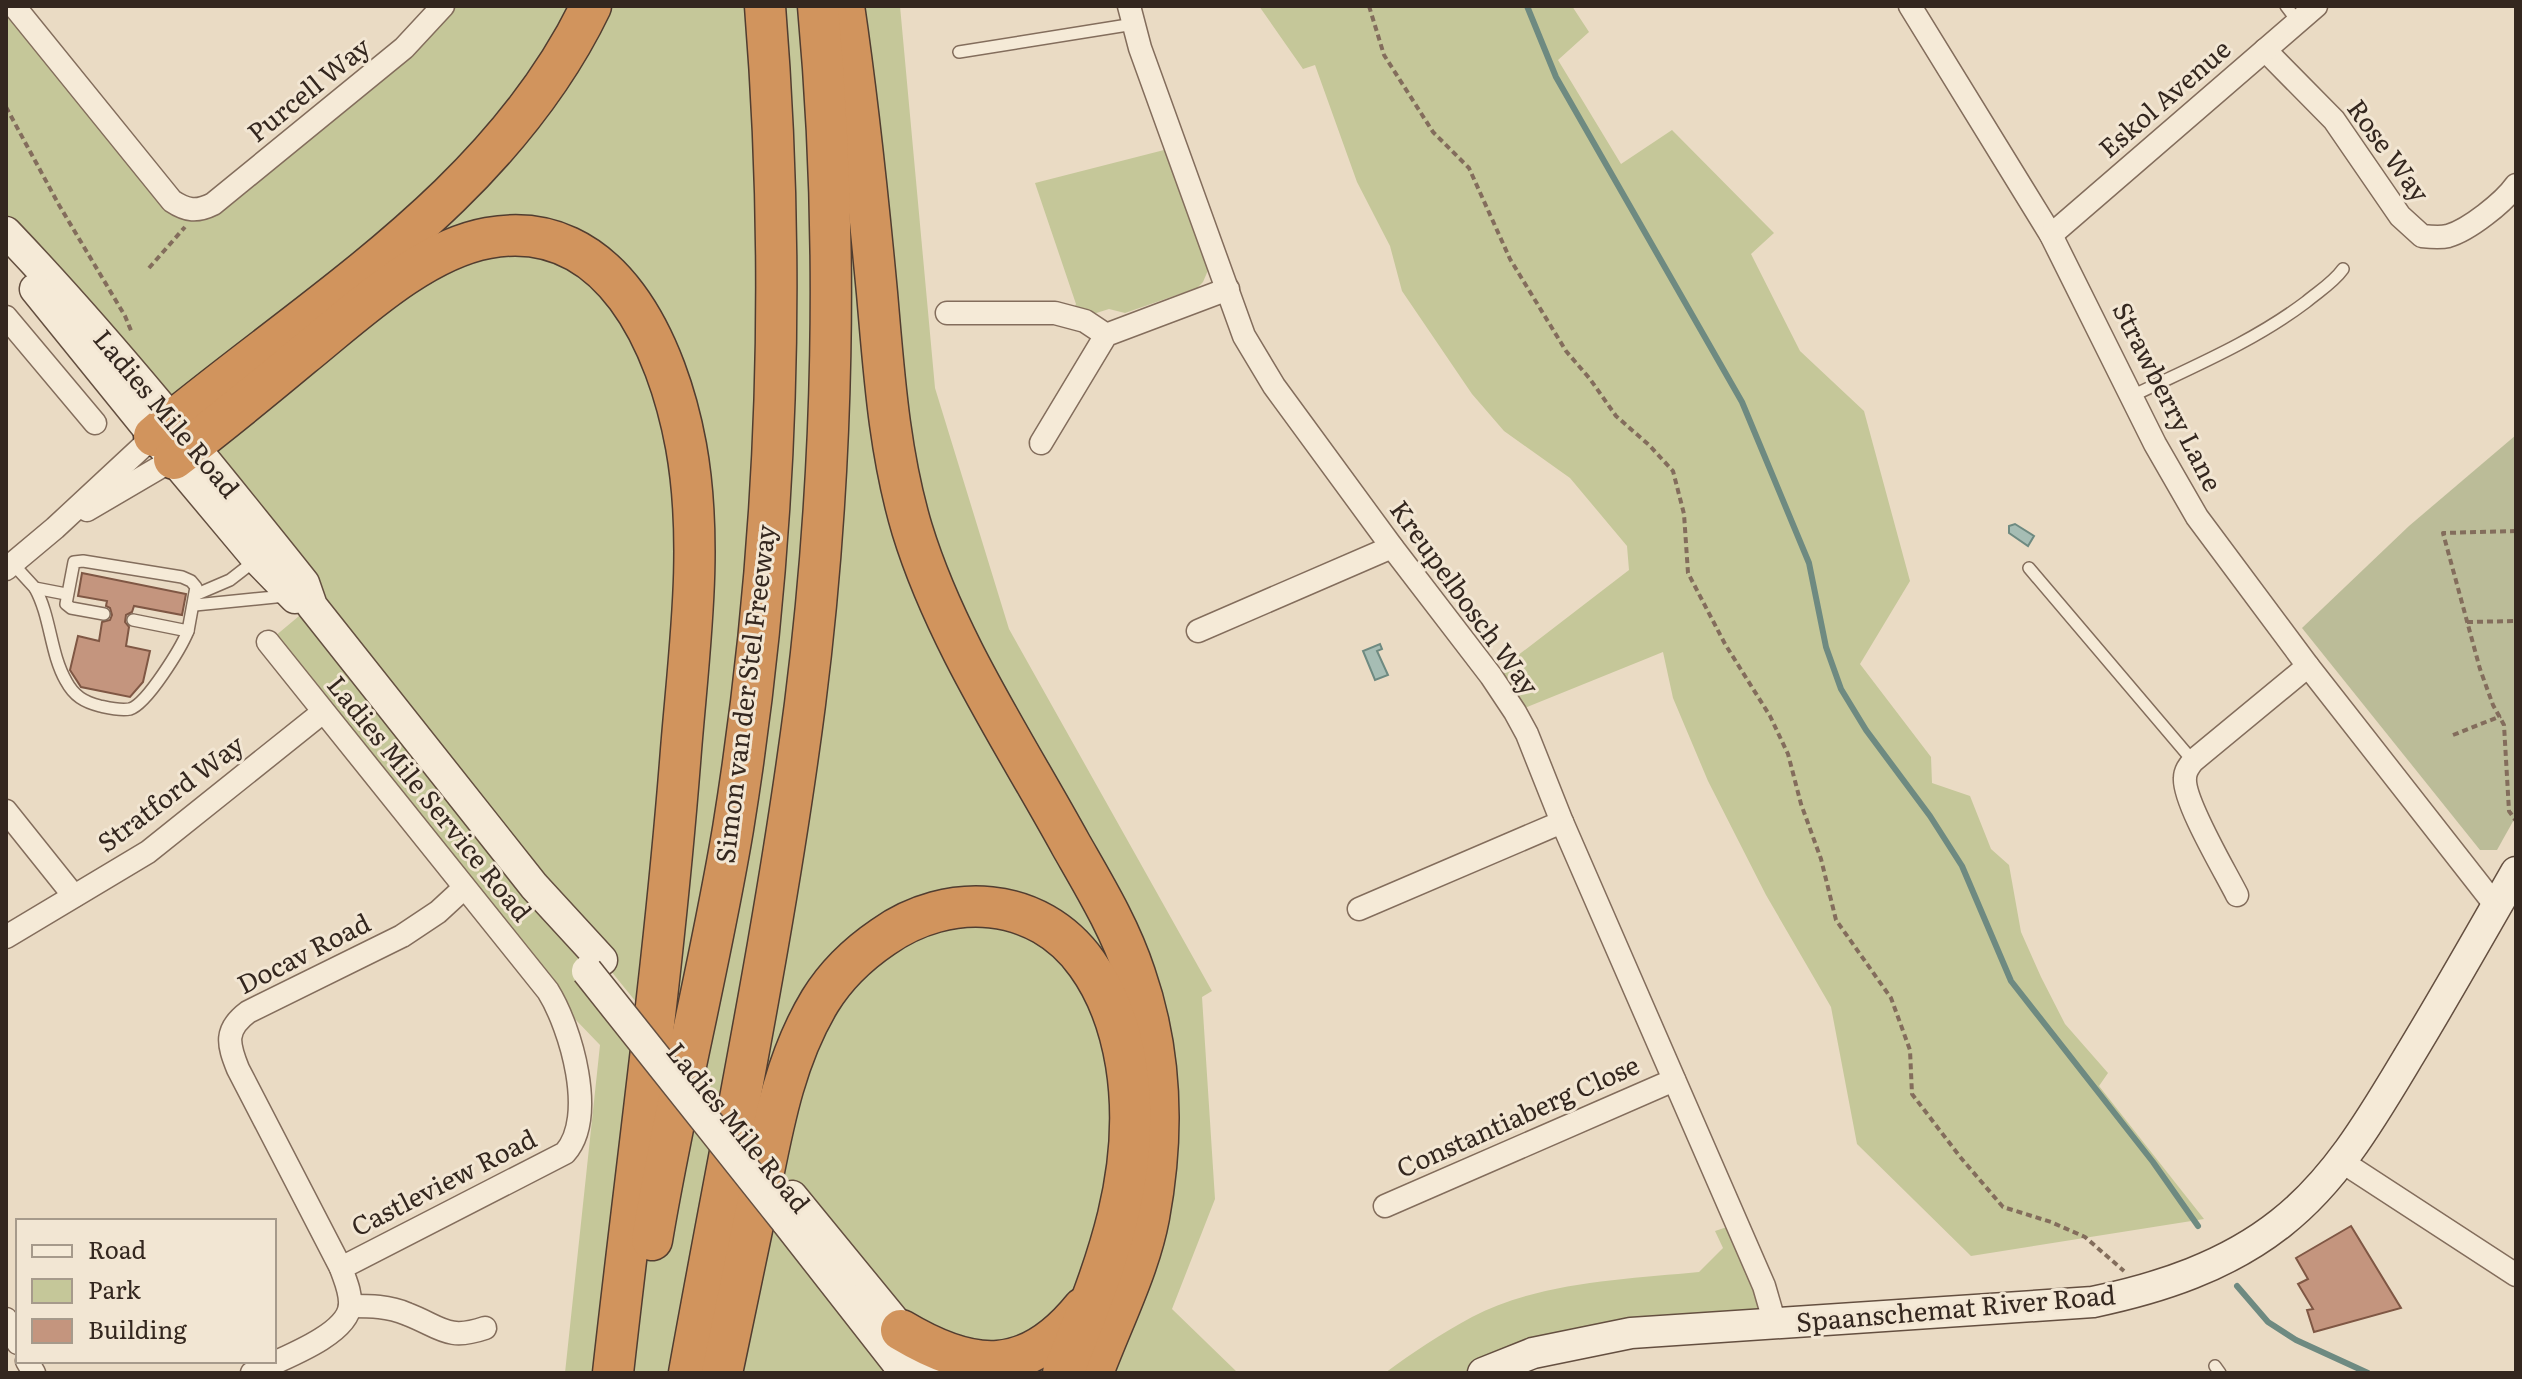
<svg xmlns="http://www.w3.org/2000/svg" width="2522" height="1379" font-family="Literata,serif">
  <rect width="100%" height="100%" fill="#eadbc4"/>
  <!-- green -->
  <g fill="#c5c799">
    <path d="M6,6l187,205 250,-205h457l35,382 74,241 203,362 -10,6 13,202 -43,110 66,64h-301l-335,-413 -64,-68 49,79 318,402h-340l35,-328 -52,-54 -280,-349 43,-36 -157,-170 -148,-183z"/>
    <path d="M1259,6h313l17,26 -31,28 63,104 51,-34 102,103 -23,21 49,97 64,60 46,170 -50,83 71,93 1,26 38,13 21,53 18,16 12,67 20,45 24,47 43,49 -9,13 105,133 -233,37 -114,-112 -26,-137 -65,-112 -58,-114 -35,-83 -10,-46 -148,60 -24,-36 138,-106 -2,-24 -57,-68 -66,-47 -32,-37 -70,-103 -12,-45 -33,-64 -42,-117 -12,4z"/>
    <path d="M1168,149l41,119 -6,14 -6,6 -72,25 -16,-4 -19,6 -17,-4 3,-7 -41,-121z"/>
    <path d="M1736,1224l39,100 -292,49h-98c27,-20 57,-40 87,-56 66,-35 155,-38 227,-45l24,-24 -8,-17z"/>
  </g>
  <!-- cemetery -->
  <path fill="#bbbc98" d="M2516,435v381l-19,34h-17l-178,-222 107,-102z"/>
  <!-- water -->
  <g fill="#a6bdb4" stroke="#6e8a81" stroke-width="2">
    <path d="M2015,524l19,12 -6,10 -19,-13v-7z"/>
    <path d="M1380,644l2,5 -5,2 11,24 -13,5 -12,-29z"/>
  </g>
  <g fill="none" stroke-linecap="round" stroke-linejoin="round">
    <!-- stream -->
    <g stroke="#6e8a81" stroke-width="6">
      <path d="M1527,6l29,71 186,325 67,161 17,84 15,42 25,41 64,86 32,50 49,115 142,181 45,64"/>
      <path d="M2237,1286l31,36 28,18 72,33"/>
    </g>
  </g>
  <!-- building -->
  <g fill="#c4957e" stroke="#7f5744" stroke-width="2">
    <path d="M82,573l104,21 -4,21 -48,-9 -2,6 -6,3 -1,7 4,5 -3,19 24,5 -7,31 -13,15 -49,-10 -11,-17 8,-34 21,5 3,-19 8,-2 2,-5 -2,-7 -4,-2 1,-5 -29,-5z"/>
    <path d="M2351,1226l50,82 -87,24 -7,-22 6,-1 -15,-25 10,-5 -12,-21z"/>
  </g>
  <g fill="none" stroke-linecap="round" stroke-linejoin="round">
    <defs>
      <g id="service">
        <path d="M2286,6l12,16"/>
        <path d="M959,52l175,-28"/>
        <path d="M2132,396c60,-29 121,-54 174,-94 13,-11 27,-19 37,-33"/>
        <path d="M13,564l22,24 31,6"/>
        <path d="M2029,568l164,193"/>
        <path d="M35,588c16,29 15,65 31,93 8,15 18,21 34,25 9,2 20,5 30,3 17,-5 51,-61 58,-78"/>
        <path d="M195,595l35,-15 27,-21"/>
        <path d="M195,605l90,-9"/>
        <path d="M104,614l-33,-6 -5,-4 8,-42 9,-1 99,16 9,4 5,6 -8,44 -55,-11"/>
        <path d="M2215,1366l5,7"/>
      </g>
      <g id="minor">
        <path d="M14,6l158,195c15,10 25,11 41,3l191,-156 39,-42"/>
        <path d="M1129,6l11,42 104,288 30,50 118,161 99,129 24,36 12,22 35,88 202,464 11,38"/>
        <path d="M1910,6l141,229 104,209 42,73 111,149 188,240"/>
        <path d="M2265,50l69,70 66,96 22,20c9,1 18,2 26,0 21,-6 56,-34 68,-51"/>
        <path d="M2051,235l265,-229"/>
        <path d="M947,313h108l30,8 21,14"/>
        <path d="M6,317l89,106"/>
        <path d="M1041,443l65,-108 122,-46"/>
        <path d="M87,510l87,-51"/>
        <path d="M6,569l49,-41 99,-92"/>
        <path d="M1198,631l194,-84"/>
        <path d="M6,811l68,85"/>
        <path d="M2237,895c-12,-24 -54,-94 -52,-117 0,-7 4,-12 8,-17l115,-95"/>
        <path d="M1359,909l203,-87"/>
        <path d="M6,937l142,-85 175,-140"/>
        <path d="M2341,1161l175,114"/>
        <path d="M1385,1206l289,-126"/>
        <path d="M341,1268l-103,-199c-10,-25 -14,-39 10,-57l154,-76 36,-24 26,-24"/>
        <path d="M350,1306c20,0 39,0 57,8 34,13 40,27 78,14"/>
        <path d="M6,1319l12,24"/>
        <path d="M27,1361l7,12"/>
        <path d="M252,1373c26,-13 96,-37 98,-68 1,-13 -5,-25 -9,-37l224,-115c32,-36 6,-125 -17,-162l-280,-349"/>
      </g>
      <g id="secondary">
        <path d="M6,232c106,111 202,231 298,351l8,23 222,280 68,74"/>
        <path d="M35,289l119,147 103,123 38,39"/>
        <path d="M792,1196l145,177"/>
        <path d="M786,1221l119,152"/>
        <path d="M1483,1373l50,-20 98,-20 462,-31c67,-14 134,-36 188,-79 56,-44 92,-107 128,-167 37,-61 72,-123 107,-184"/>
      </g>
      <g id="motorway">
        <path d="M844,6c14,95 24,191 33,287 7,80 12,159 35,236 34,111 103,214 159,316 24,42 49,83 64,129 27,78 29,162 14,243 -10,53 -37,105 -56,156"/>
        <path d="M154,436c157,-131 345,-239 437,-430"/>
        <path d="M174,459c43,-33 86,-68 128,-103 52,-42 119,-106 186,-118 124,-23 180,110 198,208 18,99 3,205 -5,304 -16,208 -45,416 -68,623"/>
        <path d="M652,1240c23,-138 58,-274 81,-411 44,-272 54,-549 32,-823"/>
        <path d="M901,1330c72,43 126,47 182,-22"/>
        <path d="M689,1373c40,-223 87,-445 116,-669 29,-229 34,-468 13,-698"/>
        <path d="M722,1373c12,-57 24,-114 36,-172 14,-69 25,-139 62,-200 16,-26 38,-47 63,-64 65,-46 155,-42 204,27 21,29 33,64 39,100 18,112 -23,208 -63,309"/>
      </g>
    </defs>
    <!-- service casing -->
    <use href="#service" stroke="#836d5c" stroke-width="14"/>
    <!-- minor casing -->
    <use href="#minor" stroke="#836d5c" stroke-width="25"/>
    <!-- secondary casing -->
    <use href="#secondary" stroke="#644f40" stroke-width="33"/>
    <!-- motorway casing -->
    <use href="#motorway" stroke="#513d30" stroke-width="43"/>
    <!-- path -->
    <g stroke="#836d5c" stroke-width="4" stroke-dasharray="6 4" stroke-linecap="butt">
      <path d="M1369,6l15,49 49,77 36,36 41,91 56,92 24,28 26,37 33,29 24,26 11,43 4,59 37,71 45,72 18,38 13,50 20,55 15,61 55,78 19,52 2,44 49,64 42,49 48,15 34,15 39,34"/>
      <path d="M6,107l53,98 66,111 7,17"/>
      <path d="M149,268l36,-41"/>
      <path d="M2516,531l-73,2 37,136 13,36 11,20 5,86 7,10"/>
      <path d="M2467,622l49,-1"/>
      <path d="M2453,735l48,-19"/>
    </g>
    <!-- service -->
    <use href="#service" stroke="#f5ead7" stroke-width="11"/>
    <!-- minor -->
    <use href="#minor" stroke="#f5ead7" stroke-width="22"/>
    <!-- secondary -->
    <use href="#secondary" stroke="#f5ead7" stroke-width="30"/>
    <!-- motorway -->
    <use href="#motorway" stroke="#d1945d" stroke-width="40"/>
    <defs>
      <path id="secondary-bridge" d="M587,971l199,250"/>
    </defs>
    <!-- secondary-bridge casing -->
    <use href="#secondary-bridge" stroke="#644f40" stroke-width="33" stroke-linecap="butt"/>
    <!-- secondary-bridge -->
    <use href="#secondary-bridge" stroke="#f5ead7" stroke-width="30"/>
  </g>
  <g text-anchor="middle" stroke-width="6" stroke-linejoin="round" paint-order="stroke">
    <!-- street labels -->
    <g font-size="26" fill="#34271f" stroke="#f2e6d3">
      <text transform="translate(309 90) rotate(-39)" y="9">Purcell Way</text>
      <text transform="translate(2165 99) rotate(-41)" y="9">Eskol Avenue</text>
      <text transform="translate(2388 151) rotate(54)" y="9">Rose Way</text>
      <text transform="translate(2167 397) rotate(63)" y="9">Strawberry Lane</text>
      <text transform="translate(166 414) rotate(50)" y="9">Ladies Mile Road</text>
      <text transform="translate(1464 598) rotate(54)" y="9">Kreupelbosch Way</text>
      <text transform="translate(746 694) rotate(-83)" y="9">Simon van der Stel Freeway</text>
      <text transform="translate(171 794) rotate(-37)" y="9">Stratford Way</text>
      <text transform="translate(429 799) rotate(51)" y="9">Ladies Mile Service Road</text>
      <text transform="translate(304 954) rotate(-27)" y="9">Docav Road</text>
      <text transform="translate(1518 1117) rotate(-24)" y="9">Constantiaberg Close</text>
      <text transform="translate(738 1128) rotate(51)" y="9">Ladies Mile Road</text>
      <text transform="translate(444 1183) rotate(-27)" y="9">Castleview Road</text>
      <text transform="translate(1956 1309) rotate(-5)" y="9">Spaanschemat River Road</text>
    </g>
  </g>
  <!-- border -->
  <rect width="2522" height="1379" fill="none" stroke="#34271f" stroke-width="16"/>
  <!-- legend -->
  <rect x="16" y="1219" width="260" height="144" fill="#f2e6d3" stroke="#a69a8b" stroke-width="2"/>
  <rect x="32" y="1245" width="40" height="12" fill="#f5ead7" stroke="#a69a8b" stroke-width="2"/>
  <text x="88" y="1259" font-size="24" fill="#34271f">Road</text>
  <rect x="32" y="1279" width="40" height="24" fill="#c5c799" stroke="#a69a8b" stroke-width="2"/>
  <text x="88" y="1299" font-size="24" fill="#34271f">Park</text>
  <rect x="32" y="1319" width="40" height="24" fill="#c4957e" stroke="#a69a8b" stroke-width="2"/>
  <text x="88" y="1339" font-size="24" fill="#34271f">Building</text>
</svg>
